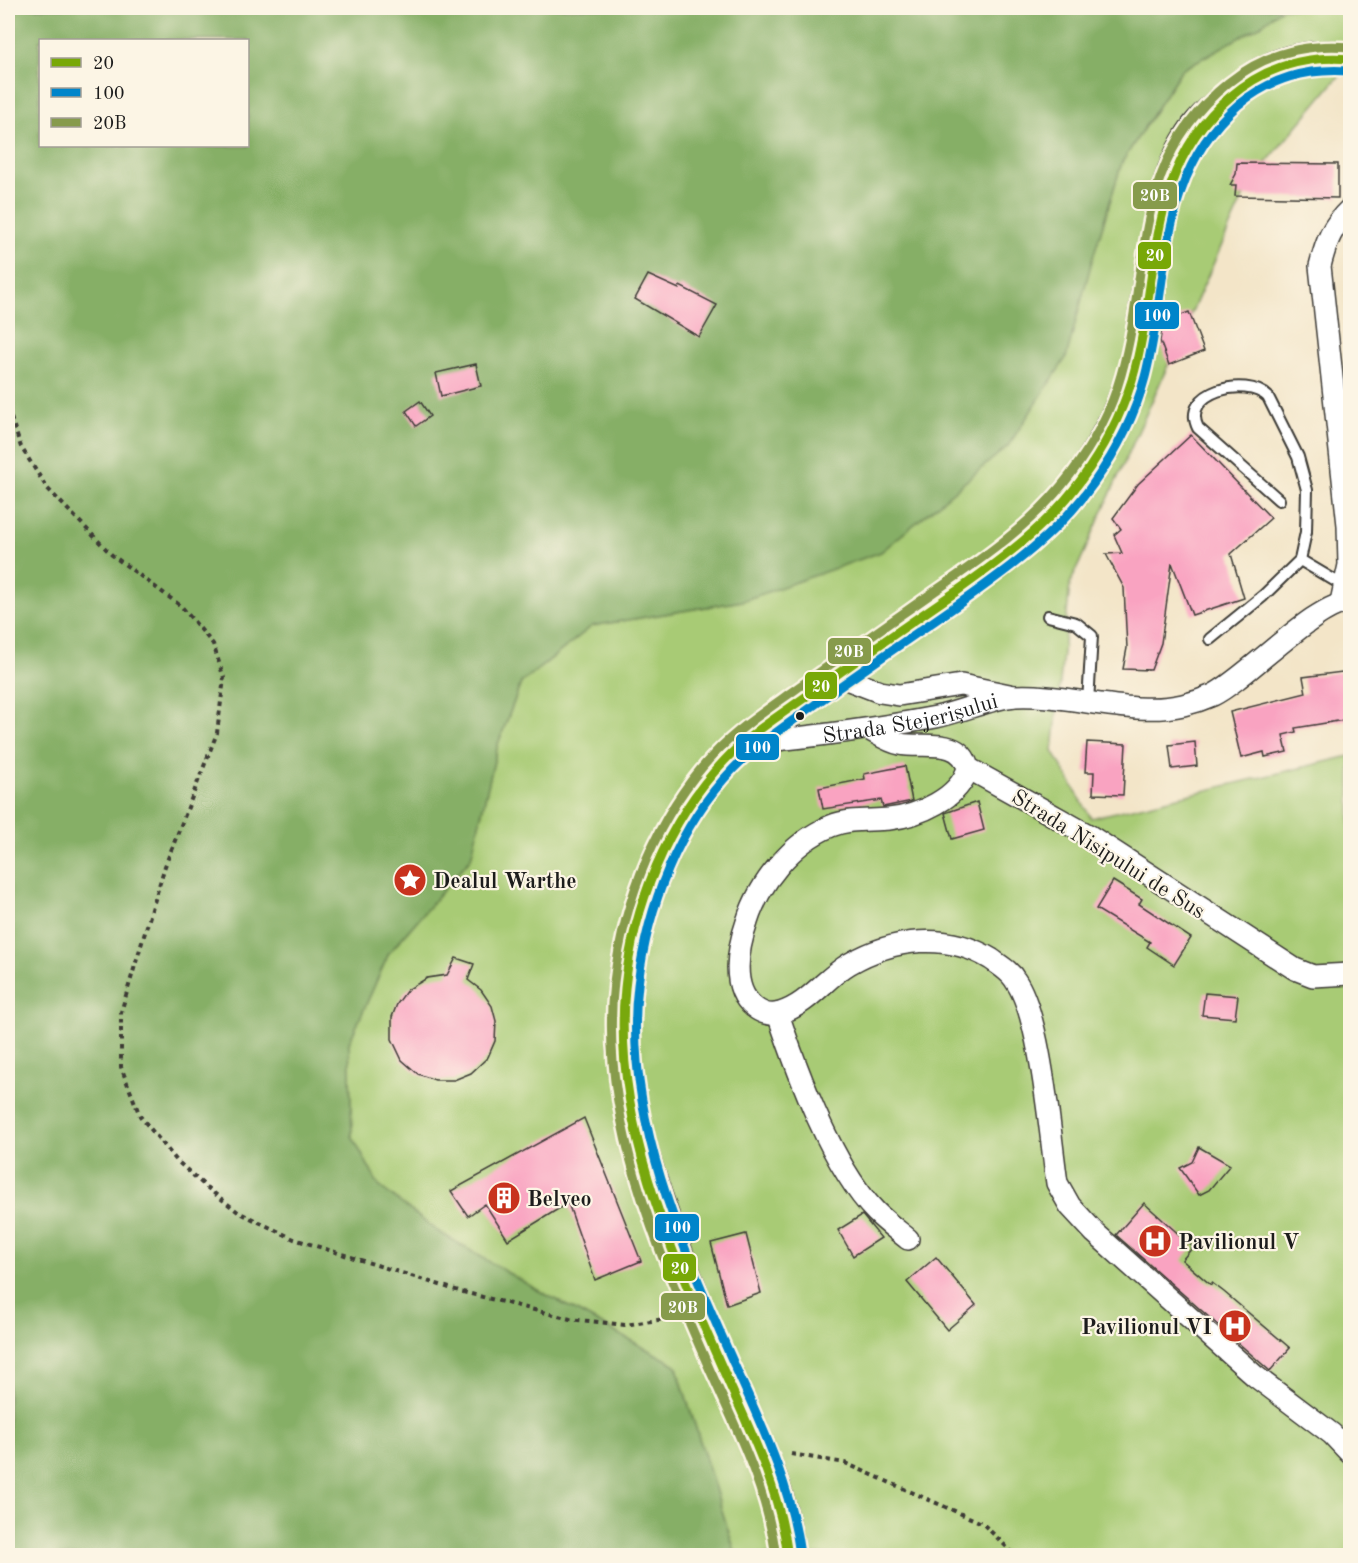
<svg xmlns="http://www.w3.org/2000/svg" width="1358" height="1563" font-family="'Old Standard TT',serif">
  <rect width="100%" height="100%" fill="#fcf5e5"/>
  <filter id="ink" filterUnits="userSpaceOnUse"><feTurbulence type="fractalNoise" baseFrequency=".0167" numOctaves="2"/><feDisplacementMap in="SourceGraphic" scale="12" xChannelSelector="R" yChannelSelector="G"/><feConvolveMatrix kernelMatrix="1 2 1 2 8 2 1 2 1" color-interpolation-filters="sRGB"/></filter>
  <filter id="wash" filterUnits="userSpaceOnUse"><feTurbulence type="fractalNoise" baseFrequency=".008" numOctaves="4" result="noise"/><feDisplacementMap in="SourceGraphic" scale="24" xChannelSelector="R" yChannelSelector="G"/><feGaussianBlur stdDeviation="1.35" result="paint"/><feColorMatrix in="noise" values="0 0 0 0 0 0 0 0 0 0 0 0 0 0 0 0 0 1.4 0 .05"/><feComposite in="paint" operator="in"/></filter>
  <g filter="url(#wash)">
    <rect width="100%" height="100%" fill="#f3e5c8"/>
    <!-- green -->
    <path fill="#a8cb75" stroke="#627448" stroke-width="1.5" d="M1282,8h68v55l-100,119 -180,402 -17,167 38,67 259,-62v799h-614l-60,-190 -144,-78 -95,-56 -58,-45 -27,-50 -3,-93 40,-90 82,-95 27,-114 23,-61 71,-57 150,-25 351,-344 29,-95 59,-92 79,-44z"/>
    <!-- forest -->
    <path fill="#86af66" stroke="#516641" stroke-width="1.5" fill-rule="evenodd" d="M8,8h1274l-22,18 -79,44 -59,92 -29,95 -27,101 -58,88 -127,106 -139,49 -150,25 -71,57 -23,61 -27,114 -82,95 -40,90 3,93 27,50 58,45 95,56 144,78 60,190 -728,1zM40,40h208v106h-208z"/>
    <g id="blocks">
      <!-- building -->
      <g fill="#f9a3c1">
        <path d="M1237,163l101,1v34l-103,-2 1,-11h-6l6,-11z"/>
        <path d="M648,275l31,14 1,-3 37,19 -18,32 -64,-38z"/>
        <path d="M1189,312l15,39 -35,14 -9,-24 3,-19z"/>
        <path d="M476,364l5,22 -40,10 -5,-23z"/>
        <path d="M420,401l10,15 -14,10 -10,-15z"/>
        <path d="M1191,435l80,83 -40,36 13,44 -52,17 -20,-52 -11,80 -10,27 -28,-1 4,-21 -3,-60 -18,-34 16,-1 -8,-18 7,-6 -8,-11 25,-34z"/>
        <path d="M1350,671v48l-55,9 1,4 -13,3 4,17 -22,5 -1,-5 -23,6 -11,-46 76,-19 -3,-16z"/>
        <path d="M1087,742l39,2 -3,51 -30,-1 1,-22h-9z"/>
        <path d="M1195,742l2,24 -25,3 -3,-24z"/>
        <path d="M905,766l7,35 -24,5 -5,1 -2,-7 -58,9 -4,-21 46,-9 -1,-5z"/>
        <path d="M977,802l7,28 -32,9 -7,-26z"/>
        <path d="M1113,881l29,18 -3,5 52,34 -17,27 -27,-18 3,-5 -54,-33z"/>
        <path d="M456,958l18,6 -6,16 13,10 11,16 4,15 -1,20 -7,16 -17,16 -17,7h-19l-17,-6 -16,-14 -10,-21v-22l5,-13 10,-14 20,-12 20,-3z"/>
        <path d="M1205,993l33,3 -3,22 -33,-3z"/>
        <path d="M584,1118l57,143 -46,19 -27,-77 -60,37 -23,-36 -17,12 -17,-25z"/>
        <path d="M1199,1147l31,18 -21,25 -10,5 -19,-27 12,-6z"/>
        <path d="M1144,1203l49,44 -11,13 29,25 1,-2 12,9 66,56 -20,23 -154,-136z"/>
        <path d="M862,1215l19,23 -28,18 -15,-26z"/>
        <path d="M746,1234l15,59 -34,12 -16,-62z"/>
        <path d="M936,1257l40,48 -29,25 -40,-48z"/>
      </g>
    </g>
  </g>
  <g filter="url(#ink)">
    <use href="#blocks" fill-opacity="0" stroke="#3c3a36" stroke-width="1.5"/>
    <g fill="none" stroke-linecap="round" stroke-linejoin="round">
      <defs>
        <g id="service">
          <path d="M1300,560l44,26"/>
          <path d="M1048,616l28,7 16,13 -4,66"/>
          <path d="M1210,639l53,-43 37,-36 6,-28 1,-42 -9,-33 -30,-60c-22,-22 -88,-5 -70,31l81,72"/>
        </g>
        <g id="minor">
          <path d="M1341,602l8,-37 -1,-40 -28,-259c6,-24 12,-40 30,-57"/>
          <path d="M836,675l44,17 19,3 62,-10 53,11"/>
          <path d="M870,730c9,5 19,12 30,14 23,5 60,-8 68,24l122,68 205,133 18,7 37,-2"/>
          <path id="s1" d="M747,743c64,-6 126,-14 189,-26 24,-5 56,-19 79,-21 51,-3 118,21 168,9 9,-2 21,-6 30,-10 33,-16 107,-96 137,-92"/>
          <path d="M968,768c-8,30 -50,48 -79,51 -20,2 -39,-1 -58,7 -39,16 -72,57 -84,96 -9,26 -17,66 7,85 7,6 17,9 26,6 28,-8 45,-35 69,-49 45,-26 98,-32 142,-5 8,6 19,12 24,21 26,36 35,155 42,203l13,23 25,27 160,143 77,58 18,19"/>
          <path d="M778,1014c20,60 54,153 98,198 10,10 21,18 32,27"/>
        </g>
        <path id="primary" d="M788,1556c-5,-63 -35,-119 -60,-176 -19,-42 -37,-85 -53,-129 -33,-88 -60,-167 -50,-262 7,-77 45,-173 99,-228 26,-26 58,-47 88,-69 45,-33 91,-64 137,-96 47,-33 100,-70 133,-117 21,-31 39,-64 50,-100 23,-78 16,-183 65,-250 11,-15 27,-27 41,-39 33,-27 71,-36 112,-31"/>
      </defs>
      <!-- service casing -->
      <use href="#service" stroke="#3c3a36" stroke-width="14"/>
      <!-- minor casing -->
      <use href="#minor" stroke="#3c3a36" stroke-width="24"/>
      <!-- primary casing -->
      <use href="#primary" stroke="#3c3a36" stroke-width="36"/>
      <!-- path -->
      <g stroke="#3c3a36" stroke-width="4" stroke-dasharray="4.5 4.5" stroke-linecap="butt">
        <path d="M8,409l13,38 26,41 65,67 69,51 32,38 11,34 -7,55 -52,133 -44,146v55l19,49 37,45 28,25 33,26 56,27 165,52 111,28 55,6 46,-7"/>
        <path d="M791,1454l54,9 137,60 34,33"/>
      </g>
      <!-- service -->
      <use href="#service" stroke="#fff" stroke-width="10"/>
      <!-- minor -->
      <use href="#minor" stroke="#fff" stroke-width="21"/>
      <!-- primary -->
      <use href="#primary" stroke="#fff" stroke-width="33"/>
      <defs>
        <path id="bus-1" d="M788,1556c-9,-70 -40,-130 -68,-193 -51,-116 -108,-246 -95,-375 8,-81 42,-167 99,-227 23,-25 53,-44 80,-63 51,-37 102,-72 153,-107 45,-32 92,-66 124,-111 22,-30 40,-65 51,-100 29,-99 11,-210 98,-283 35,-30 74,-42 120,-38"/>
        <path id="bus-2" d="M800,1554c-9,-68 -38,-128 -66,-190 -51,-115 -112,-252 -96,-379 9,-78 40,-159 95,-216 23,-24 53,-43 80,-63 49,-36 100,-70 150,-105 48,-34 96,-69 130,-117 23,-32 42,-69 52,-107 25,-96 11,-202 93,-272 33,-27 68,-37 111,-34"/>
        <path id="bus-3" d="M776,1556c-9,-67 -39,-126 -66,-186 -52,-118 -112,-257 -96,-388 10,-83 43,-168 101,-229 24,-25 53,-44 81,-64 46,-33 92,-65 139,-98 48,-33 99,-68 135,-116 22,-29 41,-64 51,-100 31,-109 8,-212 107,-292 36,-29 77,-40 122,-36"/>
      </defs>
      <!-- bus-1 casing -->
      <use href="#bus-1" stroke="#fcf5e5" stroke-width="14"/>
      <!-- bus-2 casing -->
      <use href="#bus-2" stroke="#fcf5e5" stroke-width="14"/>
      <!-- bus-3 casing -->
      <use href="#bus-3" stroke="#fcf5e5" stroke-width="14"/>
      <!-- bus-1 -->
      <use href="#bus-1" stroke="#78a807" stroke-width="9"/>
      <!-- bus-2 -->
      <use href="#bus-2" stroke="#0085ca" stroke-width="9"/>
      <!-- bus-3 -->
      <use href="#bus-3" stroke="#879b4c" stroke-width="9"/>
    </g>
  </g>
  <!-- icons -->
  <defs>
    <symbol id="sight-disc" viewBox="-11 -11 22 22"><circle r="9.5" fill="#c8321e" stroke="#fcf5e5"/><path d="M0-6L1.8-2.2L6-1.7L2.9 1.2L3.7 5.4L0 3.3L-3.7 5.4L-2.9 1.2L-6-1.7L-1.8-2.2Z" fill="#fff"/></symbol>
    <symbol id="building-disc" viewBox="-11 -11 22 22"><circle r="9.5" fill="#c8321e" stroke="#fcf5e5"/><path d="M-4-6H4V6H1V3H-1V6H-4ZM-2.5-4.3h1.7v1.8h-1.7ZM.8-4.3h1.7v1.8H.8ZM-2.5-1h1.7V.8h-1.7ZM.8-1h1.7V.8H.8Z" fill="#fff"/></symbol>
    <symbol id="hospital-disc" viewBox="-11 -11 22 22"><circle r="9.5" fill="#c8321e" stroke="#fcf5e5"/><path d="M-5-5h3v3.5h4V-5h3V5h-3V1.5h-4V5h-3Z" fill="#fff"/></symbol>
  </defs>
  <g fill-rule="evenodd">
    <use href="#sight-disc" x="391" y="861" width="38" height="38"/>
    <use href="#building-disc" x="485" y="1179" width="38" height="38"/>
    <use href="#hospital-disc" x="1136" y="1222" width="38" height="38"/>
    <use href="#hospital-disc" x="1216" y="1307" width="38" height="38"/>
  </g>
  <!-- markers -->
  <circle fill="#1c1c1c" stroke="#fcf5e5" stroke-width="2" cx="800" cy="716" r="5"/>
  <g text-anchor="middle" stroke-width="4.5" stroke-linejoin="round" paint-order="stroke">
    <!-- street labels -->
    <g font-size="22" fill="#1c1c1c" stroke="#fcf5e5">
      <text dy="8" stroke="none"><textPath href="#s1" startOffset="165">Strada Stejerișului</textPath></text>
      <text transform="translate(1109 853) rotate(32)" y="8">Strada Nisipului de Sus</text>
    </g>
    <!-- poi labels -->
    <g font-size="22" font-weight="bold" fill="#1c1c1c" stroke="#fcf5e5" text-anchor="start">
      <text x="433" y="888">Dealul Warthe</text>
      <text x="527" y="1206">Belveo</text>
      <text x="1178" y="1249">Pavilionul V</text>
      <text x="1212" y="1334" text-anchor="end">Pavilionul VI</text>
    </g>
  </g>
  <g stroke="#fcf5e5" stroke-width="2">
    <rect x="1132" y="181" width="46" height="29" rx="6" fill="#879b4c"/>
    <rect x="1137" y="241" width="35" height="29" rx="6" fill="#78a807"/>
    <rect x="1134" y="301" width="46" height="29" rx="6" fill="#0085ca"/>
    <rect x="827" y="637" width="45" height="28" rx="6" fill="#879b4c"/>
    <rect x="804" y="671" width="34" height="29" rx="6" fill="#78a807"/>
    <rect x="735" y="733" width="45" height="28" rx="6" fill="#0085ca"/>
    <rect x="654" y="1213" width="46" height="29" rx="6" fill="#0085ca"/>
    <rect x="662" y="1253" width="35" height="29" rx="6" fill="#78a807"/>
    <rect x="660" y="1292" width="46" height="29" rx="6" fill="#879b4c"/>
  </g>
  <g font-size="16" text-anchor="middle" font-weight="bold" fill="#fff">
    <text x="1155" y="201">20B</text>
    <text x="1155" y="261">20</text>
    <text x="1157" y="321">100</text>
    <text x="849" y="657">20B</text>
    <text x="821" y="692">20</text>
    <text x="757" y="753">100</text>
    <text x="677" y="1233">100</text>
    <text x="680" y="1274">20</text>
    <text x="683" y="1313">20B</text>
  </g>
  <!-- margin -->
  <rect width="1358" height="1563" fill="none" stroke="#fcf5e5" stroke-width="30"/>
  <!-- legend -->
  <rect x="39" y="39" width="210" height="108" fill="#fcf5e5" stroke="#a29e95" stroke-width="1.5"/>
  <rect x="51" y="58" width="30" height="9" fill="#78a807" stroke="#a29e95" stroke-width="1.5"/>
  <text x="93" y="69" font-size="18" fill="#1c1c1c">20</text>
  <rect x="51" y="88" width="30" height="9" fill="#0085ca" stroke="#a29e95" stroke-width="1.5"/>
  <text x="93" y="99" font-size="18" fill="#1c1c1c">100</text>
  <rect x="51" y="118" width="30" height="9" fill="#879b4c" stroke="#a29e95" stroke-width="1.5"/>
  <text x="93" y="129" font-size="18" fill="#1c1c1c">20B</text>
</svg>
